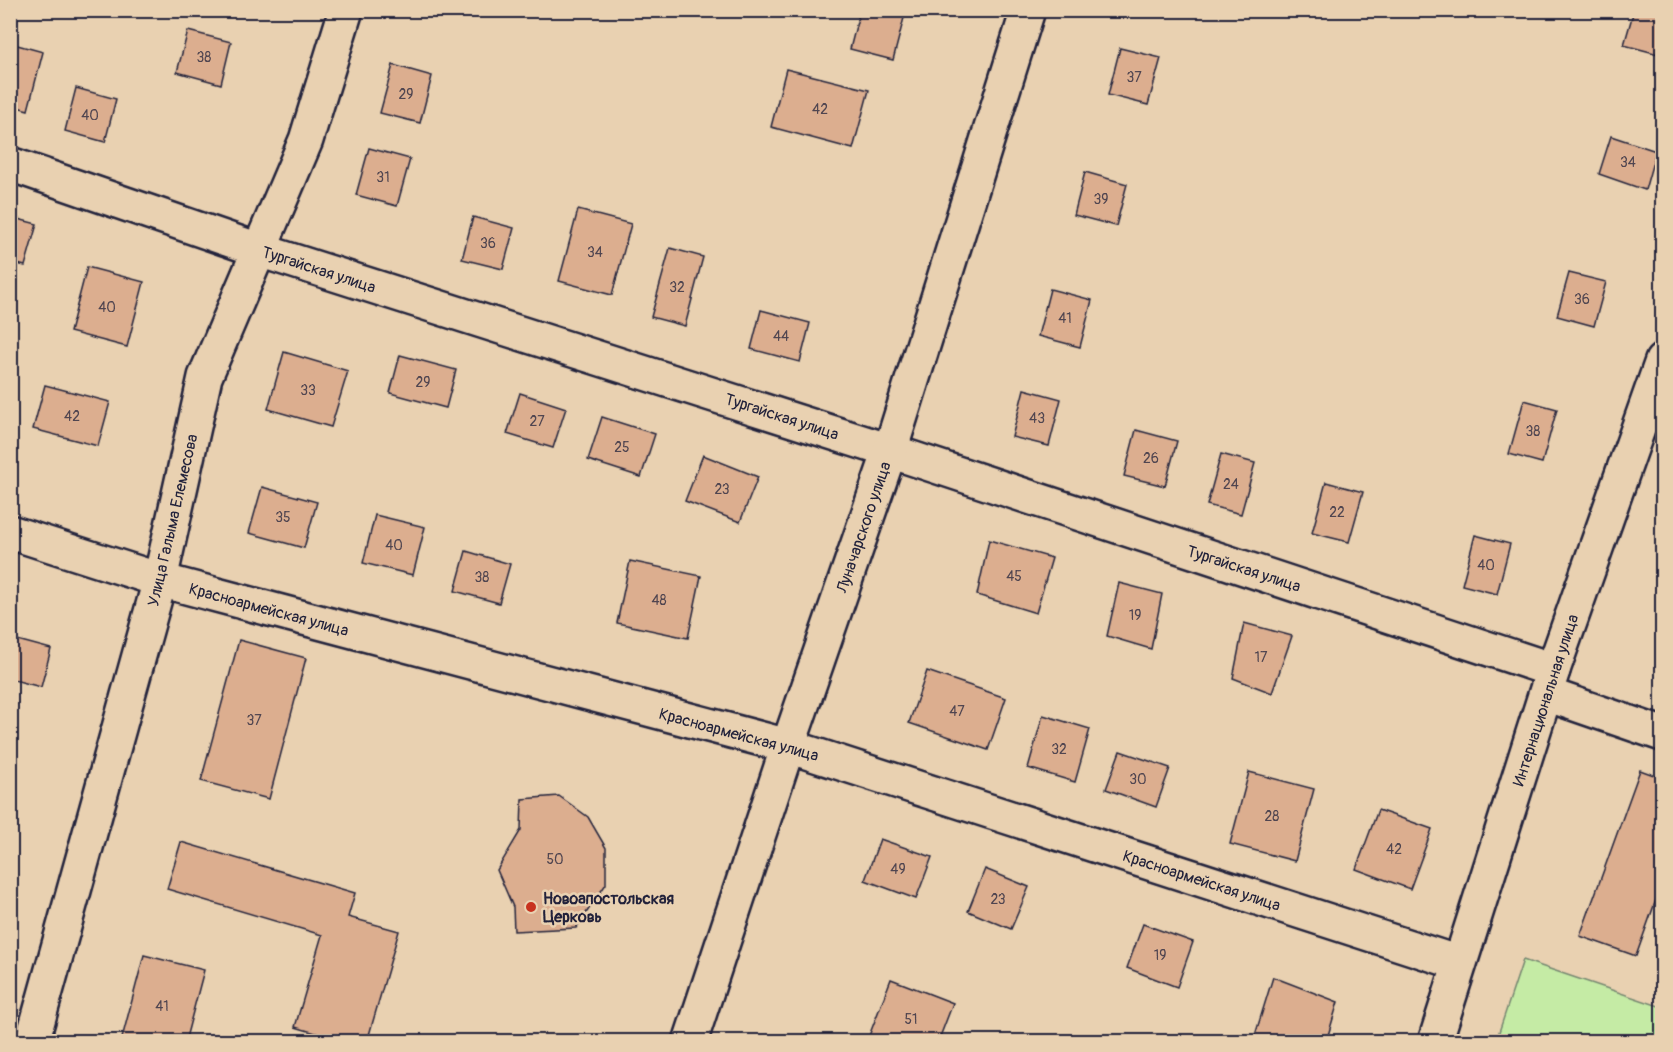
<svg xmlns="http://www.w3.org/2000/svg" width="1673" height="1052" font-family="Pangolin,sans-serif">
  <rect width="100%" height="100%" fill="#e9d1b1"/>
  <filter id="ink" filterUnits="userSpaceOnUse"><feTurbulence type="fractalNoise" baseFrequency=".0167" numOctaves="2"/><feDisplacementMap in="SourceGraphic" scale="12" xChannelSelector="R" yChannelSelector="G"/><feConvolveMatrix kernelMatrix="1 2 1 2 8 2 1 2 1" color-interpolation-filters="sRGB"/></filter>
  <g filter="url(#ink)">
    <!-- green -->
    <path fill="#c5eba5" stroke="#748670" stroke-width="1.5" d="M1523,960l139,47v34h-166z"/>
    <!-- building -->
    <g fill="#dcae8f" stroke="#22223b" stroke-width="1.5">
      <path d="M860,10h46l-13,50 -43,-11z"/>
      <path d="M1634,10h28v45l-38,-10z"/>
      <path d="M188,31l43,11 -10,42 -44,-12z"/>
      <path d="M10,43l33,9 -15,58 -18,-5z"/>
      <path d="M1120,48l41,10 -13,47 -40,-10z"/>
      <path d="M393,65l39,11 -12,47 -40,-10z"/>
      <path d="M786,69l83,21 -16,59 -82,-22z"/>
      <path d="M76,88l40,11 -11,43 -40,-11z"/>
      <path d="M1611,136l45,15 -11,39 -46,-16z"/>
      <path d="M369,148l41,11 -13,47 -41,-11z"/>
      <path d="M1085,172l42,12 -11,42 -42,-11z"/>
      <path d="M578,210l53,14 -19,71 -53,-14z"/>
      <path d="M10,217l27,7 -12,42 -15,-4z"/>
      <path d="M473,217l41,11 -11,41 -41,-10z"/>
      <path d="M670,248l33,9 -18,69 -34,-9z"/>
      <path d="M87,267l57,15 -17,65 -57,-15z"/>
      <path d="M1569,273l37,9 -12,44 -37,-10z"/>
      <path d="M1050,289l42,11 -12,47 -42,-11z"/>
      <path d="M761,310l49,13 -10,39 -49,-13z"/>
      <path d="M284,352l64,19 -17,56 -63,-18z"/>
      <path d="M400,355l56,15 -10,38 -56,-15z"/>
      <path d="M45,385l65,17 -12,44 -65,-17z"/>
      <path d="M1024,389l37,10 -12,47 -37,-9z"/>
      <path d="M520,393l46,15 -13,40 -46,-14z"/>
      <path d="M1524,400l33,9 -15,54 -33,-9z"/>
      <path d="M602,417l53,17 -14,43 -53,-17z"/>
      <path d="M1136,430l41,11 -12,45 -41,-10z"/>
      <path d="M1221,454l34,9 -14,51 -34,-9z"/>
      <path d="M703,455l55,22 -18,45 -55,-21z"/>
      <path d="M1326,482l37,10 -14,50 -37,-9z"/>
      <path d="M262,487l55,15 -13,46 -55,-15z"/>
      <path d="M375,515l50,12 -12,48 -50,-12z"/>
      <path d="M1475,535l35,9 -13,50 -35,-9z"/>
      <path d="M989,540l63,18 -16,55 -59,-18z"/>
      <path d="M466,551l44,13 -11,39 -44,-12z"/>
      <path d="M630,561l71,15 -13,62 -71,-15z"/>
      <path d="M1119,583l43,11 -11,55 -44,-13z"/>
      <path d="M1244,623l48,13 -20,57 -39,-15z"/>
      <path d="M10,638l41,11 -10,38 -31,-8z"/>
      <path d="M239,640l67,18 -37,141 -68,-18z"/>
      <path d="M927,671l79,27 -18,52 -79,-27z"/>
      <path d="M1043,715l47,14 -15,53 -47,-14z"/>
      <path d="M1120,751l50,17 -14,39 -50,-18z"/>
      <path d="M1640,770l22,8v105l-26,73 -56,-20z"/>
      <path d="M1249,772l65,17 -19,72 -65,-17z"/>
      <path d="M559,796l29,21 18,31v36l-30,44 -62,3 -1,-24 -16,-37 24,-40 1,-31z"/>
      <path d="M1378,810l54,19 -22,60 -54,-20z"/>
      <path d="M880,839l52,18 -16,42 -51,-19z"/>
      <path d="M181,842l174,51 -7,24 51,14 -32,111h-21l-51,-15 27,-92 -155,-46z"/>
      <path d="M985,869l44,18 -18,42 -43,-18z"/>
      <path d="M1143,924l50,18 -16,45 -50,-19z"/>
      <path d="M144,955l60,15 -19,72h-64z"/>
      <path d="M1273,977l65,25 -12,40h-73z"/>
      <path d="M891,979l62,24 -15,39h-54l-15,-6z"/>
    </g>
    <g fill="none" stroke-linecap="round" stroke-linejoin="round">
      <defs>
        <g id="minor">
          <path d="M10,164l249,86 631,201 663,219"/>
          <path d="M10,532l150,48 628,166 671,217"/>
          <path d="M1546,694l116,40"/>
          <path d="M32,1042l128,-462 45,-203 101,-237 40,-130"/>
          <path d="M690,1042l98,-296 102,-295 138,-441"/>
          <path d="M1435,1042l118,-372 109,-309"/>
        </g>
      </defs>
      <!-- minor casing -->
      <use href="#minor" stroke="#22223b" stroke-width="38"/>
      <!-- minor -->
      <use href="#minor" stroke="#e9d1b1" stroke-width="33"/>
    </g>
  </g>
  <!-- markers -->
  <circle fill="#c8321e" stroke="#e9d1b1" stroke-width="2" cx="531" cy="907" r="6"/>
  <g text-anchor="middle" stroke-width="5" stroke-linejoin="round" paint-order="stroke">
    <!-- number labels -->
    <g font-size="14" fill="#504550">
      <text x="204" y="62">38</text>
      <text x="1134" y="82">37</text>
      <text x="406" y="99">29</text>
      <text x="820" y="114">42</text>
      <text x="90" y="120">40</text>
      <text x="1628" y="167">34</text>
      <text x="383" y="182">31</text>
      <text x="1101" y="204">39</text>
      <text x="488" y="248">36</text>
      <text x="595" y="257">34</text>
      <text x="677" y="292">32</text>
      <text x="1582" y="304">36</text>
      <text x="107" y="312">40</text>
      <text x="1065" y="323">41</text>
      <text x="781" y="341">44</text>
      <text x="423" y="387">29</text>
      <text x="308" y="395">33</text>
      <text x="72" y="421">42</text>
      <text x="1037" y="423">43</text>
      <text x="537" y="426">27</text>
      <text x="1533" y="436">38</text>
      <text x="622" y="452">25</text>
      <text x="1151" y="463">26</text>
      <text x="1231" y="489">24</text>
      <text x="722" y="494">23</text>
      <text x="1337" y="517">22</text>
      <text x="283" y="522">35</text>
      <text x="394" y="550">40</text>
      <text x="1486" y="570">40</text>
      <text x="1014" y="581">45</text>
      <text x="482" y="582">38</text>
      <text x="659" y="605">48</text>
      <text x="1135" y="620">19</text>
      <text x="1261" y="662">17</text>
      <text x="957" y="716">47</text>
      <text x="254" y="725">37</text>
      <text x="1059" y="754">32</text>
      <text x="1138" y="784">30</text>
      <text x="1272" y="821">28</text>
      <text x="1394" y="854">42</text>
      <text x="555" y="864">50</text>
      <text x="898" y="874">49</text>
      <text x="998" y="904">23</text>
      <text x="1160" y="960">19</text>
      <text x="162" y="1011">41</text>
      <text x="911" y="1024">51</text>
    </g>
    <!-- street labels -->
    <g font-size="16" fill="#22223b" stroke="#e9d1b1">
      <text transform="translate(319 269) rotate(18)" y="6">Тургайская улица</text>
      <text transform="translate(782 416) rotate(18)" y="6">Тургайская улица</text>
      <text transform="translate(172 520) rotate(-77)" y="6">Улица Галыма Елемесова</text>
      <text transform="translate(863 527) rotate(-71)" y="6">Луначарского улица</text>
      <text transform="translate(1244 568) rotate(18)" y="6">Тургайская улица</text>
      <text transform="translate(269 609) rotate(15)" y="6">Красноармейская улица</text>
      <text transform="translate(1545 700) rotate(-72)" y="6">Интернациональная улица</text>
      <text transform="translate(739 734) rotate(15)" y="6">Красноармейская улица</text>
      <text transform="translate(1202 880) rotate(18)" y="6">Красноармейская улица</text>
    </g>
    <!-- poi labels -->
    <g font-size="16" font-weight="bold" fill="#22223b" stroke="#e9d1b1" text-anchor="start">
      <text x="543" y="904">Новоапостольская<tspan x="543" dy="18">Церковь</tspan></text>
    </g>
  </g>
  <!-- margin -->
  <rect width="1673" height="1052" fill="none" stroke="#e9d1b1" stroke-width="36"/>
  <rect x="18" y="18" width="1637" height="1016" fill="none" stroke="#22223b" stroke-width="2" filter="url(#ink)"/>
</svg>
